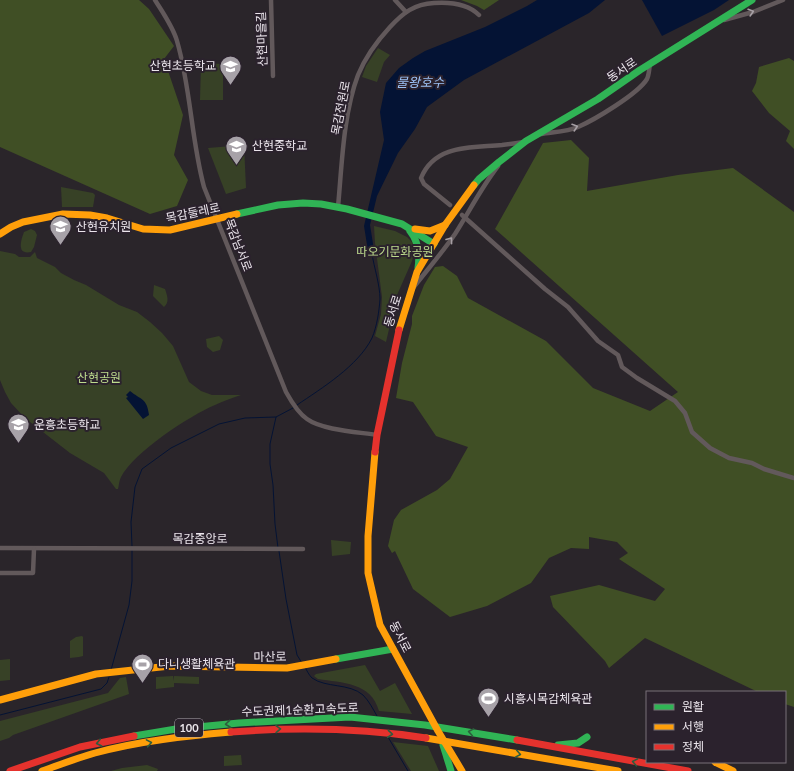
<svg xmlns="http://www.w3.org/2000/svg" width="794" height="771" font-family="Lato,'Noto Sans KR',sans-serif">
  <rect width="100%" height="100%" fill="#2a252a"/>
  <!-- green -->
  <g fill="#374126">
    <path d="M378,48l12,7 -6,7 -7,20 -15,-5 4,-11z"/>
    <path d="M201,63l22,1v36h-23z"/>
    <path d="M244,145l2,43 -20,6 -18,-46z"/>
    <path d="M61,187l32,6 2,2 -2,12h-31z"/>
    <path d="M374,226l21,5 12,6 7,7v10l-2,7 -15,34 -11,47 -11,-6 6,-22 1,-17 -7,-54z"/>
    <path d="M31,229l4,2 2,4 -3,12 -3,5c-15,3 -10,-12 -7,-20z"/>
    <path d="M0,251l15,3 4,3h11l5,-5 2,6 18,9 6,6 13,7 12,5 33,20 18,7 13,10 12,11 11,13 16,36 12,9 11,4h29c-9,3 -18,6 -26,10 -26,11 -81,47 -94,72 -2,4 -2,8 -3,12h-2l-12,-16 -34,-20 -45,-35 -14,-15 -6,-11 -5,-12z"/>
    <path d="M154,285l11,4c2,6 5,13 -1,18l-11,-11z"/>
    <path d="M219,336l4,4 -3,10 -7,2 -6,-5 -1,-8z"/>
    <path d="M331,540l20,2 -1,12 -18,2z"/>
    <path d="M82,636l1,1v19l-4,1 -9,1v-17l6,-4z"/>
    <path d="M10,659v21l-10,1v-21z"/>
    <path d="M365,665l15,26 15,-8 17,31 -33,-3c-8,-29 -37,-28 -61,-32l-4,-3 2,-2z"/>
    <path d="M173,676l1,5v-5l25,1v7l-25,-1v4l-18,2v-12z"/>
    <path d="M126,677l3,17 -116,41 -4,3 -9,3v-20l108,-28 12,-15z"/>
    <path d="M393,742l35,4 11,25h-28z"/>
    <path d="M241,755l1,10 -18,1v-10z"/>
    <path d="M147,765l11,4 -1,2h-46l11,-3z"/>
  </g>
  <!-- forest -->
  <g fill="#404f25">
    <path d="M0,0h139l10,9 25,37 -10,13 19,56 -9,40 14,25 -11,26 -27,8 -150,-67z"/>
    <path d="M461,0h38l-15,10 -7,-4z"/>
    <path d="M789,58l5,3v88l-8,-8 4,-10 -21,-18 -17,-22 4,-8 3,-16z"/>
    <path d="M571,140l18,18 -2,33 91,-16 55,-7 61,44v495l-9,-3v-12h-27l-113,-54 -36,30 -4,-7 -52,-54 -3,-11 49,-11 56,16 10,-12 -46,-30 9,-6 -11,-11 -28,-5v12l-18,-1 -22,10 -18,25 -44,23 -37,11 -37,-28 -18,-38 -3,2 -4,-7 6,-26 7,-10 36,-20 13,-11 18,-32 -32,-11 -23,-34 -17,-4 6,-35 10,-39v-8l12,-31 11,-18 8,-1 14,10 11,22 78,43 47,47 57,23 28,-19 -183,-163 48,-86z"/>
  </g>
  <!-- water -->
  <g fill="#041334">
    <path d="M537,0h68l-16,13 -125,67 -37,27 -12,22 -17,24 -21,43 -7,29 4,25 -2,4 -4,-3 -4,-25 20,-86 -4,-28 6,-29 13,-15 14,-10 12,-7 60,-24 42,-21z"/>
    <path d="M642,0h87l-15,10 -52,26z"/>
    <path d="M130,391c11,9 17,7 19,24l-6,4 -17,-21 2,-1 -2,-2z"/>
  </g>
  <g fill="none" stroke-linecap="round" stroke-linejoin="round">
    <!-- stream -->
    <g stroke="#041334" stroke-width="1">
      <path d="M297,405c25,-17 61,-39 75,-67 5,-12 7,-26 8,-39 0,-14 -6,-32 -8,-45"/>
      <path d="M132,546l-1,-24 4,-35 7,-18 29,-21 48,-24 26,-6 31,-1"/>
      <path d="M278,548l-3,-24 -2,-39 -3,-21v-20l6,-27 17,-9"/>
      <path d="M279,551l7,48 11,56 5,8"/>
      <path d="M305,667c2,4 4,8 7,11 14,10 37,5 51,17 6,6 10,14 14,21"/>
      <path d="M111,670l18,-65 3,-24v-31"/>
      <path d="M0,715l101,-26 6,-6 2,-6"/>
      <path d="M388,737l20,34"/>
    </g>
    <!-- street -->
    <g stroke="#62595b" stroke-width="4.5">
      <path d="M155,0c8,13 18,27 22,41 14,48 14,98 27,146l82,205c5,9 12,21 21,27 15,11 51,13 70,16"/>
      <path d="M271,0l2,76"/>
      <path d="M395,0l11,12"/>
      <path d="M724,20l29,-8 30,-12"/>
      <path d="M541,134c11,-2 26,-2 37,-7 16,-7 60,-33 69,-48 2,-4 2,-9 3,-15"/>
      <path d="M450,205l-26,-21 -3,-6c14,-34 51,-30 81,-33 8,-1 15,-2 22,-3"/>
      <path d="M338,207c4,-42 5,-92 20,-132 7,-17 20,-35 32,-48 13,-14 24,-23 44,-24 15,-1 33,0 45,12"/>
      <path d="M462,215l83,74 23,18 30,34 20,14 4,12 15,11 38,23 10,12 7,19 18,16 19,10 23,5 12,6 30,9"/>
      <path d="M413,288c14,-18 29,-35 42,-54 14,-22 26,-46 43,-68"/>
      <path d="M0,548l303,1"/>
      <path d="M0,573h33l1,-24"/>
    </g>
    <!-- fast -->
    <g stroke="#30b455" stroke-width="7">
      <path d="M474,185l5,-6 20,-17 27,-21 72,-42 42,-29 112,-70"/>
      <path d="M237,214l41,-9 25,-2 18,1 26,5 55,15 32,20"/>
      <path d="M410,231c9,11 10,23 8,37"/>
      <path d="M336,659l57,-10"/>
      <path d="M134,736l42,-7 63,-6 111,-6 75,8 92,15"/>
      <path d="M443,745l8,26"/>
      <path d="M558,745l20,-2 9,-6"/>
    </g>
    <!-- slow -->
    <g stroke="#ff9f0a" stroke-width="7">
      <path d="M415,229l15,2 15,-6"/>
      <path d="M0,234l11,-7 12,-5 40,-8 27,1 17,3 36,11 27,1 67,-16"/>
      <path d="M399,330l18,-58 28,-47 29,-40"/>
      <path d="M375,452l-7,84v37l12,52 58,106 24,40"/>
      <path d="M0,700l96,-26 74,-8 117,2 49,-9"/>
      <path d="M426,738l192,33"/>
      <path d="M715,762l18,9"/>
      <path d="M42,771c17,-6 35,-13 53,-18 44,-12 91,-17 136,-21"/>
    </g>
    <!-- jam -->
    <g stroke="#e5322d" stroke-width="7">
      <path d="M375,452l2,-17 22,-105"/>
      <path d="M231,732c65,-5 130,-4 195,6"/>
      <path d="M517,740l171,31"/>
      <path d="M10,771l70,-24 54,-11"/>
    </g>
  </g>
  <!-- one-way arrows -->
  <defs><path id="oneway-chevron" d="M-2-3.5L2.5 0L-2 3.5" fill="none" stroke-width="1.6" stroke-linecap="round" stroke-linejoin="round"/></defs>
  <g stroke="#a69fa4">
    <use href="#oneway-chevron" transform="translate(751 12) rotate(-17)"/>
    <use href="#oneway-chevron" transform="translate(575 127) rotate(-18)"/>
    <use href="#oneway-chevron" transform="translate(450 240) rotate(-53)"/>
  </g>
  <g stroke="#2d5c3d">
    <use href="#oneway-chevron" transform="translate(228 724) rotate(174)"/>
    <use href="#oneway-chevron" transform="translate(278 729) rotate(-1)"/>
    <use href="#oneway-chevron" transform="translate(471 732) rotate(-170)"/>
    <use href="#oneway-chevron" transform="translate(390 734) rotate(6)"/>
    <use href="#oneway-chevron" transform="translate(99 743) rotate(167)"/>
    <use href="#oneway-chevron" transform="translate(149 743) rotate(-10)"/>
    <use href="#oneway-chevron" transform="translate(518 754) rotate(10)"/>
    <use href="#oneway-chevron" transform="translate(635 762) rotate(-170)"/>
  </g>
  <!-- icons -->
  <defs>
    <symbol id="school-pin" viewBox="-11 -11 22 30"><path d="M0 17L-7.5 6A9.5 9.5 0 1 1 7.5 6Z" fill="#a7a2a8" stroke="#2b222d"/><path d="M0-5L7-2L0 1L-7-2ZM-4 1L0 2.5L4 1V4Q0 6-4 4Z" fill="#fff"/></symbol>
    <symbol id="stadium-pin" viewBox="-11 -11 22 30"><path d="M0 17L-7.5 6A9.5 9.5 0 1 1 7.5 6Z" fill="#a7a2a8" stroke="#2b222d"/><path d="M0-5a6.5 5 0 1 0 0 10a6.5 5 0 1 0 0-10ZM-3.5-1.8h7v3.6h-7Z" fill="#fff"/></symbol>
  </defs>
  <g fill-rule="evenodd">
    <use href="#school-pin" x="218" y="54" width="25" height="34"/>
    <use href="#school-pin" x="224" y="134" width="25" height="34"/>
    <use href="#school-pin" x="48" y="214" width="25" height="34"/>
    <use href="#school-pin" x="6" y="412" width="25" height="34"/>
    <use href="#stadium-pin" x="130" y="652" width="25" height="34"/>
    <use href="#stadium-pin" x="476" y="686" width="25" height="34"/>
  </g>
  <g text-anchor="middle" stroke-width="4" stroke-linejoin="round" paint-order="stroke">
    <!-- shield labels -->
    <rect fill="#2b222d" stroke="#b1aab3" stroke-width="1" x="175" y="719" width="28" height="18" rx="3"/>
    <g font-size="11" font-weight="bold" fill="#ebe5ec">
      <text x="189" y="732">100</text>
    </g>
    <!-- street labels -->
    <g font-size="12" fill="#ebe5ec" stroke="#2b222d">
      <text transform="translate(262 39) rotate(-92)" y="4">산현마을길</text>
      <text transform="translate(622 70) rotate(-34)" y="4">동서로</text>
      <text transform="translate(341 108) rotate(-79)" y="4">목감전원로</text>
      <text transform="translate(193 213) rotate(-12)" y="4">목감둘레로</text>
      <text transform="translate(238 245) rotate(69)" y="4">목감남서로</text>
      <text transform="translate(393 311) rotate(-73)" y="4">동서로</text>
      <text x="200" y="543">목감중앙로</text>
      <text transform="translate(400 637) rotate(63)" y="4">동서로</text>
      <text transform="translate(270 657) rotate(-1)" y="4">마산로</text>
      <text transform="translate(300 710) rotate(-2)" y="4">수도권제1순환고속도로</text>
    </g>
    <!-- poi labels -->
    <g font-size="12" fill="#ebe5ec" stroke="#2b222d" text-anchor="start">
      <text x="216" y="70" text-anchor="end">산현초등학교</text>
      <text x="252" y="150">산현중학교</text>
      <text x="76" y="231">산현유치원</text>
      <text x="34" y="429">운흥초등학교</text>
      <text x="158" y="668">다니생활체육관</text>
      <text x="504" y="703">시흥시목감체육관</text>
    </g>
    <!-- park labels -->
    <g font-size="12" fill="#bddb8d" stroke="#2b222d">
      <text x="395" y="256">따오기문화공원</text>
      <text x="99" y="382">산현공원</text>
    </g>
    <!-- water labels -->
    <g font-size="13" font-style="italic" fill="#9cc2f7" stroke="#2b222d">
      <text x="420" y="87">물왕호수</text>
    </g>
  </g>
  <!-- legend -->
  <rect x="646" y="691" width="140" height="72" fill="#2b222d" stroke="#787079"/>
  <rect x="654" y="704" width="20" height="6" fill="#30b455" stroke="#787079"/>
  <text x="682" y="711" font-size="12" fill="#ebe5ec">원활</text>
  <rect x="654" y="724" width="20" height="6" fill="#ff9f0a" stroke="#787079"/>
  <text x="682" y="731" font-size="12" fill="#ebe5ec">서행</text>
  <rect x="654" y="744" width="20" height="6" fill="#e5322d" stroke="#787079"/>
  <text x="682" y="751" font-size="12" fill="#ebe5ec">정체</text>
</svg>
